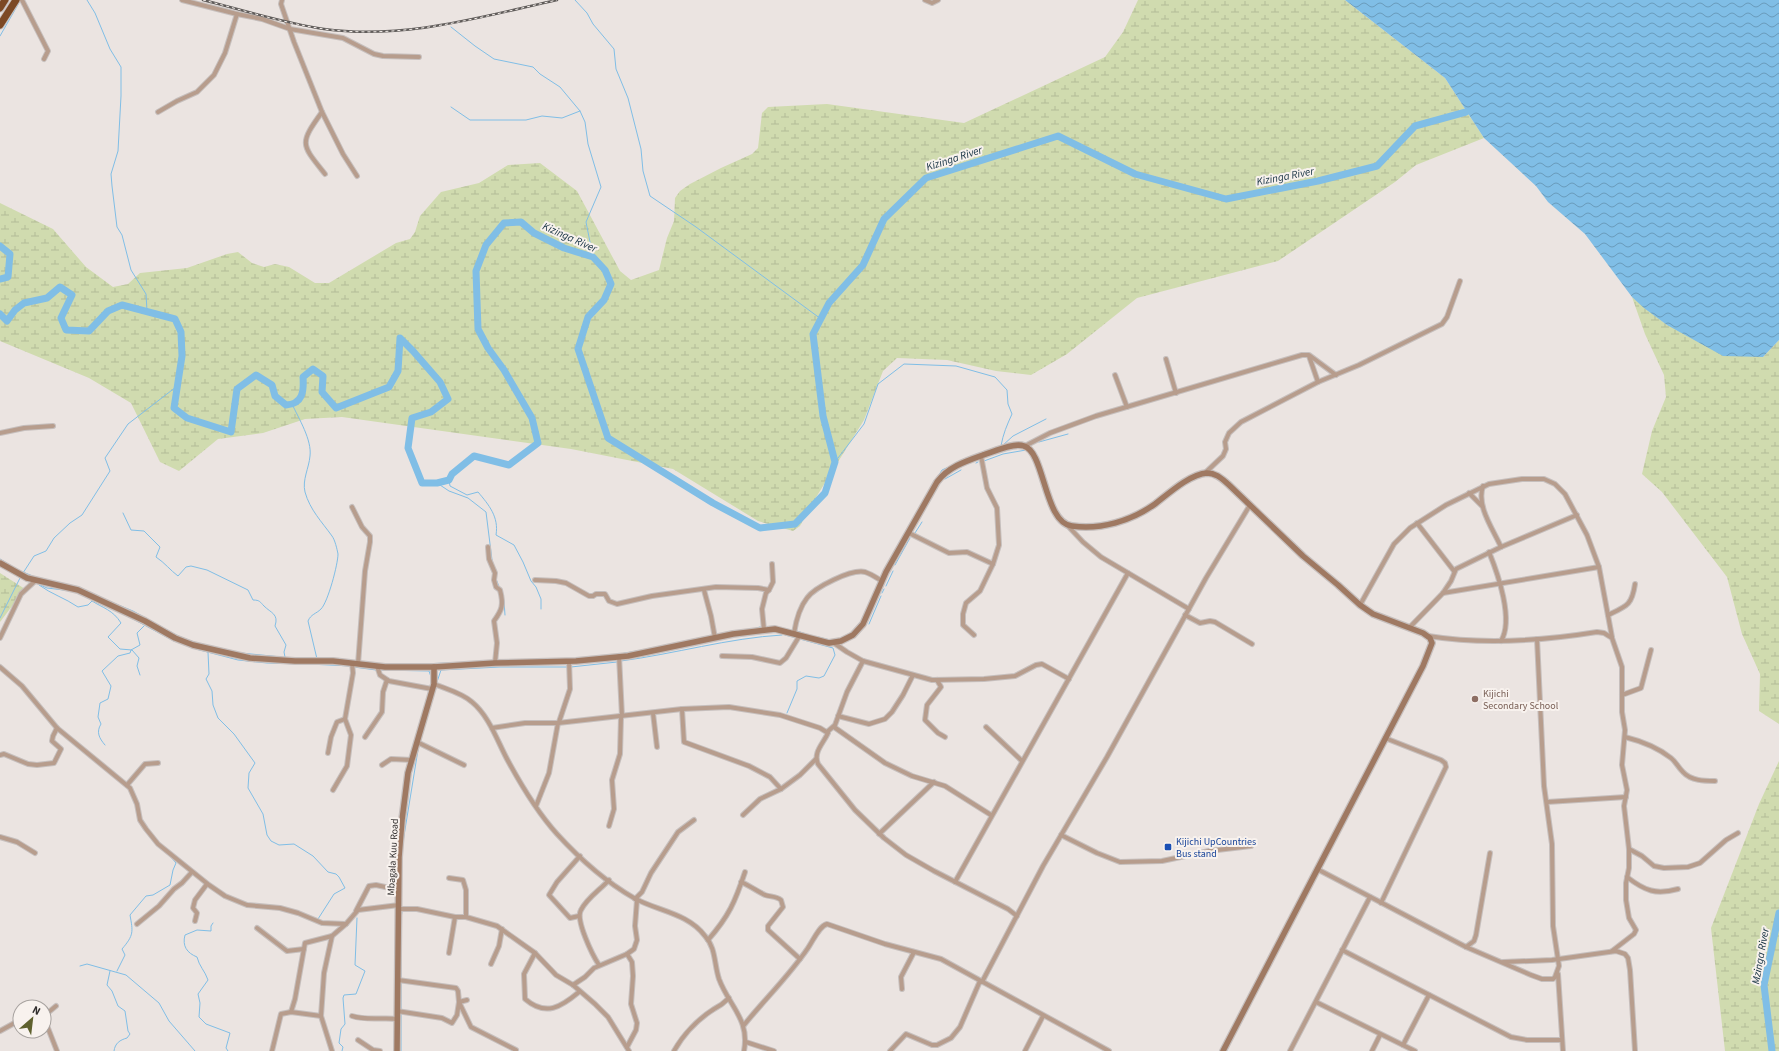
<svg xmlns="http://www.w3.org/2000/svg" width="1779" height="1051" font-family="'Source Sans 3',sans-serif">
  <defs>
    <pattern id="wetland-marsh" width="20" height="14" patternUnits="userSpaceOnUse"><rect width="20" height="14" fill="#d0dbaf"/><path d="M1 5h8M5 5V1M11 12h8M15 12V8" fill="none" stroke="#b3bc97"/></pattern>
    <pattern id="water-waves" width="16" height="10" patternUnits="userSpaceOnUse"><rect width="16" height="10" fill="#80bee6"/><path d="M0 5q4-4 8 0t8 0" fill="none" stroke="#699bbb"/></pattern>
  </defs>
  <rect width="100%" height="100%" fill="#ebe4e1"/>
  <!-- wetland -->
  <g fill="url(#wetland-marsh)">
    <path d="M1138,0h207l100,78 39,60 -68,27 -21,17 -117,79 -141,37 -70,56 -36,21 -35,-4 -49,-11 -50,-2 -14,13 -19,49 -54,87 -10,19 -7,5 -35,-10 -85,-52 -102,-20 -229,-32 -37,2 -42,14 -45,6 -39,32 -19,-9 -29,-59 -42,-25 -89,-37v-138l53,26 33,38 27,20 15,-3 12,-11 47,-5 40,-14 11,-2 14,11 12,4 11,-3 14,3 26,16h14l67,-40 14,-4 5,-7 5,-16 21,-24 38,-9 29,-18 32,-2 37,28 43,80 11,9 28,-10 8,-32 7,-17 1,-23 5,-7 10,-7 31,-16 31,-14 6,-6 4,-35 6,-6 59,-3 137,19 141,-66 18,-25z"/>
    <path d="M1632,297l35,28 96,32 16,-17v384l-20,-13 1,-37 -18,-40 -15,-57 -65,-85 -20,-18 10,-43 14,-34 -2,-22 -19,-41z"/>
    <path d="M0,573l25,16 -25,33z"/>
    <path d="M1779,761v290h-54l-14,-123 48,-124z"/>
  </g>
  <!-- water -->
  <path fill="url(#water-waves)" d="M1345,0h434v340l-16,17 -40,-1 -56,-31 -23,-17 -12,-11 -47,-63 -37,-32 -12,-16 -52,-48 -39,-60z"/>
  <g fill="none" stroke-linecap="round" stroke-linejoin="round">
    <!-- stream -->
    <g stroke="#80bee6" stroke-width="1">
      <path d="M87,0l8,13 15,36 11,18v29l-3,55 -7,23 1,12 5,41 5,8 9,35 15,24 1,17"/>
      <path d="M575,0l12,13 6,11 21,25 2,20 12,29 13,51 2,22 7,25 46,31 125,92"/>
      <path d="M451,27l24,19 19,13 39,8 7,7 20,13 20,24 5,11 3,22 13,43 -15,35 7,35"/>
      <path d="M0,36l20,-35"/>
      <path d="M451,107l19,13h56l16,-4 20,2 18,-7"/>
      <path d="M292,404c7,15 20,36 18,52 -1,12 -8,24 -5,36 5,18 17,30 27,44 3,4 5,13 6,18 0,10 -10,48 -17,55 -5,5 -10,5 -13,12l9,38"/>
      <path d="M1039,442l29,-8"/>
      <path d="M1002,446l11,-10 33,-17"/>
      <path d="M984,461l19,-7 23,-4"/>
      <path d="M835,462l29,-38 14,-40 26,-20 52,2 39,11 12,13 1,14 4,10c-5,11 -9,20 -11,32"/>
      <path d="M976,463l2,-1"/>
      <path d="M937,478l5,-8 11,-5"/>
      <path d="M945,479l16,-9"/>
      <path d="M449,480l1,6 17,9 11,-3c11,13 21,25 18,43l18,10 9,17 8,19 5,6 5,12v10"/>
      <path d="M437,483l12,8 19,7 18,14 6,48"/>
      <path d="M123,513l8,17 13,1 16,16 -4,10c9,6 14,13 22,19l8,-9 5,-1 16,4 41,20 5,10c7,0 7,2 11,6 7,7 15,8 11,20l11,19 -2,7 1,5"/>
      <path d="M915,533l7,-11"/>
      <path d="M0,559l13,8"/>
      <path d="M895,565l15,-27"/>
      <path d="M7,570l11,6"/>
      <path d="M23,572l12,5"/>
      <path d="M23,573l11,-17 12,-5 8,-13 16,-15 12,-8 28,-44 -5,-13 23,-34 48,-37"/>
      <path d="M496,579l4,10"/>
      <path d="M36,583l11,5 25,3"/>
      <path d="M39,585c12,9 26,13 39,22l10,-2 4,-4c11,7 21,9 29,22l-13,14 12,12 12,1 7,8 -2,8 3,9"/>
      <path d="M886,586l7,-15"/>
      <path d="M75,592l6,2"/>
      <path d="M882,593l2,-4"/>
      <path d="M106,600l27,11 45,25 21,8"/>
      <path d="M504,601l1,14"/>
      <path d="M122,613l52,28"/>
      <path d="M0,618l20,-40"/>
      <path d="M869,624l12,-28"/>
      <path d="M753,629l7,-2"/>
      <path d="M785,629l6,1"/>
      <path d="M797,631l12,4"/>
      <path d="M785,635l12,3"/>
      <path d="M818,637l12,3"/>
      <path d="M196,649l42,11 29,3 38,1"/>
      <path d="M208,652l1,22 -3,5 6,12 1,14 5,13 16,16 21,29 -6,10 -1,15 15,26 4,21 4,6 8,4 15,-1 19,12 15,16 8,2 3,3 6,11 -11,6 -16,25"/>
      <path d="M241,653l40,4"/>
      <path d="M620,654l40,-7"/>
      <path d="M621,661c53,-7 108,-23 161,-26"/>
      <path d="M308,664l43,2"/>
      <path d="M418,664l33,-1"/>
      <path d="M354,667l22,3"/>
      <path d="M571,667l46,-5"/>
      <path d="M380,670l49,1 2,6"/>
      <path d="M437,682l4,-12 59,-3h68"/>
      <path d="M787,713l10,-24v-8l9,-5 13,2 5,-2 11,-21 -2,-7 -33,-9"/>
      <path d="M105,745c-6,-7 -9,-13 -4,-21l-3,-7 2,-14 8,-4 3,-13 -9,-15 16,-15 12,-3 1,-3 9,-5 -3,-12 7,-7"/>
      <path d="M403,842l15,-92"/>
      <path d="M401,919l1,-8"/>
      <path d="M213,923l-2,3v5l-14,-1 -12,5c-3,11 2,18 12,22 2,9 8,14 11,23l-10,14 2,9 -1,14 7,7 24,9 -4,15 2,3"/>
      <path d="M401,932v47"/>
      <path d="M80,966l7,-2 39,11 33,28 10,18 26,30"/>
      <path d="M110,971l-3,14 5,6 6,15 7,5 3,20 2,3 -3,4c-7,2 -12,5 -13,13"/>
      <path d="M117,971l8,-16 -3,-6c12,-14 11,-17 8,-34l16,-19 7,-1 17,-10 3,-15 3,-7 -5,-6"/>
      <path d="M401,1009v-27"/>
      <path d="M401,1012v39"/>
      <path d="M342,1051l1,-4 -4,-4 2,-14 4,-5 -2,-26 1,-3 12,-1 9,-23 -10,-6 2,-47"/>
    </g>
    <!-- river -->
    <g stroke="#80bee6" stroke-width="7">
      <path d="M0,246l10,8 -2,23 -8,2"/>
      <path d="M0,314l7,7 8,-11 9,-7 23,-5 13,-11 12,8 -11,23 5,12 23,1 19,-20 14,-6 53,14 6,13 1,24 -8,52 13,10 44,14 6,-43 19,-14 16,10 3,11 11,9c17,-1 18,-14 17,-28l10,-8 10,7 -1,16 14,16 53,-21 9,-16 2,-33 13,13 27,31 8,17 -17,13 -19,6 -4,30 14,35h15l12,-3 3,-6 22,-18 35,9 29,-22 -6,-25 -28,-48 -16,-22 -10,-19 -2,-58 10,-26 18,-22 17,-1 13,11 30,15 29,9 12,13 6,14 -7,16 -16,17 -10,32 30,89 105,65 47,25 35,-4 30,-31 10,-31 -12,-46 -10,-82 16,-31 34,-38 21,-46 42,-41 132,-42 77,38 91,25 92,-18 59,-15 38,-40 51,-14"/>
      <path d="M1772,1051l-8,-66 15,-72"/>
    </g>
    <defs>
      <g id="street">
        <path d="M22,0l26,51 -4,8"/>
        <path d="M182,0l55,14 25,5 28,10 53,9 31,16 9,2 36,1"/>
        <path d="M282,0l-1,4 13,38 28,70 21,42 14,22"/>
        <path d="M925,0l7,3 6,-3"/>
        <path d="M158,112l19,-11 20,-9 17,-17 11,-22 12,-39"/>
        <path d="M322,112c-23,32 -21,32 3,62"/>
        <path d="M1309,356l9,26"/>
        <path d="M1166,359l10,34"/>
        <path d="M1115,375l12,32"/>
        <path d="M0,433l24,-5 29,-2"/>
        <path d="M1025,446l25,-13 46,-17 206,-61h7l27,20"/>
        <path d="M1205,473l18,-17 3,-7 -1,-7 4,-9 12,-11 77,-40 41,-17 83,-41 5,-7 13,-36"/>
        <path d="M1483,486c-7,20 10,43 18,61"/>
        <path d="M1469,493l13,13"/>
        <path d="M352,507l10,20 8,9v6l-5,29 -7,93"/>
        <path d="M1417,523l37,48"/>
        <path d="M1068,526l15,16 18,15 88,52"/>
        <path d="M909,533l40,20 18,-1 26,12"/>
        <path d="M488,547l1,12 6,14 -1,7 2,7 4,3c4,15 2,20 -6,31l3,22 -2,20"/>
        <path d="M1489,552c9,22 25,68 12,89"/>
        <path d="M535,580l21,1 10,2 23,13h4l3,-2h9l4,7 8,3 35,-8 64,-9 42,1 11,2"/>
        <path d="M704,590l7,26 4,22"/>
        <path d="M1443,593l156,-26"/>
        <path d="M1360,605l34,-61 16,-16 36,-23 43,-21 33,-5h22l11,5 10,10 22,41 12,32 13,70"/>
        <path d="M1185,615l15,8 10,-2 5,1 37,22"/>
        <path d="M1608,615c19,-9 24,-10 27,-31"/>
        <path d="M1409,628l34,-35 8,-12 5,-12 45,-22 76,-32"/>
        <path d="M764,630l-2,-21 4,-16 3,-3 4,-8 -1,-18"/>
        <path d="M794,633c2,-12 5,-25 13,-35 8,-11 44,-29 58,-26 6,2 12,6 17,9"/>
        <path d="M974,635l-11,-10v-11l3,-11 14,-12 13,-27 6,-19 -2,-37 -10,-20 -6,-32"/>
        <path d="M1428,636c56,9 113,5 169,-4l7,1 8,5 10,29v45l3,18 -3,35 5,25 -3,16 5,43v19l-3,15v17l3,18 7,12 -2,4 -22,17"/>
        <path d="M0,638l21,-44 14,-13"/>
        <path d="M834,643l13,9 16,9 69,19 52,-1 31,-3 21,-11 6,-1 27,15"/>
        <path d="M619,656l3,60"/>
        <path d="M722,656l30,1 28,6 6,-5 14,-23"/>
        <path d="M377,666l3,9 9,6 43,8"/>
        <path d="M0,667l22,19 35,42 73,60 7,16 3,16 6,9 12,15 51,41 16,11 22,9 33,3 18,5 24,10 24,1 12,-14 41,-5"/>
        <path d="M937,680l4,7 -14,18 -2,15 13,13 7,4"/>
        <path d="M434,684c12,5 28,9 38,18 17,14 25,38 35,57 14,26 30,53 50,75 22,24 49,48 77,64 23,13 54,15 71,38 11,12 9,28 14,43 10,27 31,40 25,72"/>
        <path d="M1622,695l19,-7 10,-38"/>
        <path d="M682,709l2,33 65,24 21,11 11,12"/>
        <path d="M653,713l4,34"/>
        <path d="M838,716l31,8 16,-5 7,-7 11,-17 10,-20"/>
        <path d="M559,722l11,-33 -1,-28"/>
        <path d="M834,727l51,36 27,13 33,10 46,29"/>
        <path d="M986,727l36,34"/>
        <path d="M492,728l33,-5h33l124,-14 47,-2 51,8 40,13 8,5c-5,11 -15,19 -10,31l37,46 29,28 22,17 28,16 74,38 9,7"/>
        <path d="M827,732l8,-7 12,-33 16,-31"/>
        <path d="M365,737l17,-25 1,-20 4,-12"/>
        <path d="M1625,737c16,4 32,10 46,21 5,4 7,9 12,14 8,9 22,9 32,9"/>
        <path d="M417,742l47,23"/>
        <path d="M328,753l3,-16 6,-15 8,-3"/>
        <path d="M0,755l4,-1 24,10 9,1 17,-2 7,-14 -9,-8 1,-5 4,-8"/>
        <path d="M382,765l9,-6 21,1"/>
        <path d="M127,785l18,-21 13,-1"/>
        <path d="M333,790l14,-24 4,-31 -6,-16 8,-46 -1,-10"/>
        <path d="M1547,802l79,-5"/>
        <path d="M536,806l13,-33 9,-50"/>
        <path d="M743,815l17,-16 21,-10 19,-14 16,-16"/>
        <path d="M609,826l5,-17 -2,-29 8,-26 1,-37"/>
        <path d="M879,834l55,-52"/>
        <path d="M1061,835l36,18 23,9 42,-1 47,-10 42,-5"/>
        <path d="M0,837l17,5 18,11"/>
        <path d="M1629,849l13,7 12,10 10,2 24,-1 12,-4 26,-23 12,-7"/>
        <path d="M1317,869l149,78 65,28 11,4h11l2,-2 4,-11 -6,-40 -1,-82 -8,-58 -7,-147"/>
        <path d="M1627,877c18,14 29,18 51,12"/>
        <path d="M449,878l14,2 3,10v27"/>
        <path d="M741,882c9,4 16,9 24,13 6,2 11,1 16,5l2,7 -15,19v4l32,29"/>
        <path d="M955,882l173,-309"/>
        <path d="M635,899l7,-7 9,-19 27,-41 16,-12"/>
        <path d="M1381,903l65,-136 -1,-4 -4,-3 -56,-22"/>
        <path d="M399,909h18l38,8h11l31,9 38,27 21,22 17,10 22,19 13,13 21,34"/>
        <path d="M356,911l13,-25 7,-1 23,5"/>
        <path d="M579,916l-9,2 -21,-23 8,-13 23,-26"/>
        <path d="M195,921l2,-8 -4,-5 2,-8 12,-16"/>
        <path d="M137,924l22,-18 15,-17 8,-6 10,-11"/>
        <path d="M257,928l30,23 17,-2"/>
        <path d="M708,940c21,-24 27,-38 37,-68"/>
        <path d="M1466,947l8,-6 2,-6 14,-82"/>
        <path d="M1342,950l169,87 16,3h35"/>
        <path d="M449,953l6,-36"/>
        <path d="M535,953l-11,21 1,25c21,18 36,8 54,-7"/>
        <path d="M627,954l5,8 1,14 -2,28 6,19 -1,7 -9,17"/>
        <path d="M1503,962l49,-2 64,-9 9,3 3,4 2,12 5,81"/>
        <path d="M491,964l8,-18 3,-17"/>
        <path d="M599,965c-6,-9 -24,-45 -18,-55 6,-12 19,-20 28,-30"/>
        <path d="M1558,974l5,77"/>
        <path d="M398,980l58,8 2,3 1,11 12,25 45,23"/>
        <path d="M982,982l61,-116 64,-109 99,-179 44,-73"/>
        <path d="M573,985l12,-8 9,-9 33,-14 7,-5 3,-9 -2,-14 2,-26"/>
        <path d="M902,989l-1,-12 13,-25"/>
        <path d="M1316,1002l99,49"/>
        <path d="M397,1011l45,7 10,5 5,-8 2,-13 8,-2"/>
        <path d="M291,1012l4,-13 10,-56 27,-7 14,-12"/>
        <path d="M44,1016l12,-10"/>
        <path d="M321,1016l11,35"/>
        <path d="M352,1016c15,5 31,1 46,3"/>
        <path d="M44,1018l13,33"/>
        <path d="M744,1025c21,-26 45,-49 64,-77 5,-7 11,-22 19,-24l58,20 56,15 168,92"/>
        <path d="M0,1031l20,-11"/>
        <path d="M358,1040l15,10 7,1"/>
        <path d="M746,1042l28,9"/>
        <path d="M1403,1045l26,-50"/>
        <path d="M272,1051l9,-37 10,-2 30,4 3,-43 8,-37"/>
        <path d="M674,1051c9,-16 24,-32 40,-42 6,-3 10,-6 15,-11"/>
        <path d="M890,1051l16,-17 26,11h5l14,-7 9,-11 20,-46"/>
        <path d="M1025,1051l18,-35"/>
        <path d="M1290,1051l80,-154"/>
        <path d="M1372,1051l8,-16"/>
      </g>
      <g id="secondary">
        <path d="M0,563l27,15 51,12 67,31 30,17 18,7 57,13 45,3h38l52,6h49l61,-4 81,-2 52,-5 105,-22 42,-5 54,14 12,-2 12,-6 10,-11 23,-52 51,-90c11,-15 29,-21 46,-27 10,-3 31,-13 41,-9 21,6 20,77 48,80 29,4 59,-5 83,-22 13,-10 35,-30 52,-31 9,0 15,6 21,11l75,72 35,29 22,20 13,9 50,19 7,5 2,5 -9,23 -200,385"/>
        <path d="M397,1051l2,-194 3,-37 6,-47 26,-89v-17"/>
      </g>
      <g id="highway">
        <path d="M0,8l5,-8"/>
        <path d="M0,25l16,-25"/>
      </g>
    </defs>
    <!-- street casing -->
    <use href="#street" stroke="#c6bfbd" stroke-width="6"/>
    <!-- secondary casing -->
    <use href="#secondary" stroke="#c6bfbd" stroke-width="8"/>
    <!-- highway casing -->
    <use href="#highway" stroke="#c6bfbd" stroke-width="9"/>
    <!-- street -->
    <use href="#street" stroke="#b79d8d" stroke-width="4"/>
    <!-- secondary -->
    <use href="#secondary" stroke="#9f7962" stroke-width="5.5"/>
    <!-- highway -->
    <use href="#highway" stroke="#7c4925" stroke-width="7"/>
    <defs>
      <path id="rail" d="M203,0c40,10 80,23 121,29 80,11 156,-12 233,-29"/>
    </defs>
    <!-- rail casing -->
    <use href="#rail" stroke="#605c5a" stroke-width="2.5"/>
    <!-- rail -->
    <use href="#rail" stroke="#f8f2ee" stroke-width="1" stroke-dasharray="3" stroke-linecap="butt"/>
  </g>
  <!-- markers -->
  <circle fill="#8d6e63" stroke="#f8f2ee" stroke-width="1.5" cx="1475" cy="699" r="4"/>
  <rect fill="#1a4fb4" stroke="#f8f2ee" stroke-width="1.5" x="1164" y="843" width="8" height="8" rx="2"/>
  <g text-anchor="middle" stroke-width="4" stroke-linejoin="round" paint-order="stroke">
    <!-- education labels -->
    <g font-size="10" fill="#785e54" stroke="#f8f2ee" text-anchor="start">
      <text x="1483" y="697">Kijichi<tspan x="1483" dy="12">Secondary School</tspan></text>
    </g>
    <!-- transit labels -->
    <g font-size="10" fill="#164399" stroke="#f8f2ee" text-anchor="start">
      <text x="1176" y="845">Kijichi UpCountries<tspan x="1176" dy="12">Bus stand</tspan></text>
    </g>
    <!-- street labels -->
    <g font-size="10" fill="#302d2c" stroke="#f8f2ee">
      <text transform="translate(392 857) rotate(-87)" y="4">Mbagala Kuu Road</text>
    </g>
    <!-- water labels -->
    <g font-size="11" font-style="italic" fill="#143041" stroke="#f8f2ee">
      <text transform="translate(954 158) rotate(-18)" y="4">Kizinga River</text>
      <text transform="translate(1285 176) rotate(-11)" y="4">Kizinga River</text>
      <text transform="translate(570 237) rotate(24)" y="4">Kizinga River</text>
      <text transform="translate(1760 956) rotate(-80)" y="4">Mzinga River</text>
    </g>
  </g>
  <!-- north arrow -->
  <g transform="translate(32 1019) rotate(28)"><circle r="19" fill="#f8f2ee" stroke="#a8a3a0"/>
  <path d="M0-3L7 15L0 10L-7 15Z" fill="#5f612e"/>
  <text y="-6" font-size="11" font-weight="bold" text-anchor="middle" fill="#302d2c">N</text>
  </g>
</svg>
